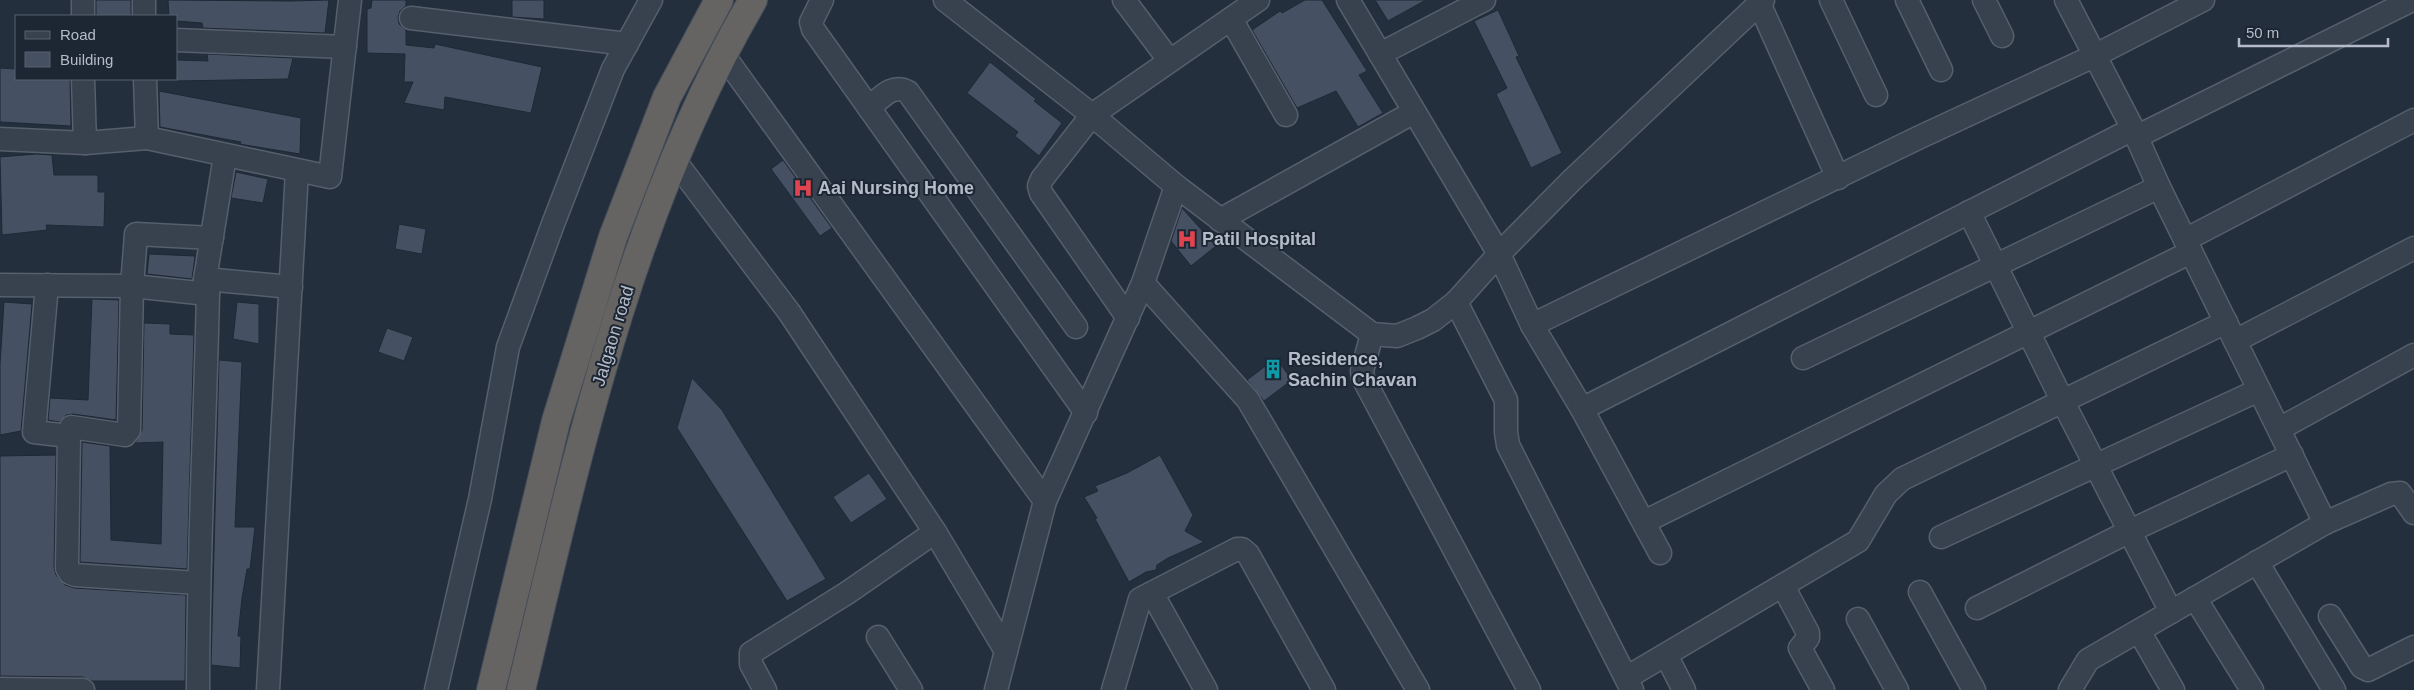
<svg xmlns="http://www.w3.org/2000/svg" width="2414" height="690" font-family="Helvetica,sans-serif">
  <rect width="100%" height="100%" fill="#242f3e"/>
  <!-- building -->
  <g fill="#455162" stroke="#1f2835">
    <rect x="96" y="0" width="35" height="16"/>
    <path d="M168,0l122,1 39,-1 -4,33 -122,-5 -1,-5 -26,-2v-5h-7z"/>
    <path d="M372,0h34v6l-6,5 -2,6 1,7 7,6v15l28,3 1,-4 107,23 -11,46 -86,-16 -1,13 -40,-7 9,-21h-9l1,-28 -38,-1v-44l4,-1z"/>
    <path d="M512,0h32v19l-32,-2z"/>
    <path d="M1305,0h17l45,71 -8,4 24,38 -25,14 -22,-36 -39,17 -45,-78 28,-19 2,2z"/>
    <path d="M1375,0h51l-38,21z"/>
    <path d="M1498,10l21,46 -3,1 46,96 -31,15 -35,-74 11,-6 -33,-67z"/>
    <path d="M207,54l86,4 -5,21 -112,2v-21l32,1z"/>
    <path d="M990,62l46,37 -2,2 28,22 -23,33 -24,-20 3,-4 -51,-39z"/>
    <path d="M0,68l16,1v10h54l1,47 -71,-4z"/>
    <path d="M159,91l142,27 -1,36 -55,-9 -5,-1 1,-2 -81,-15z"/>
    <path d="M36,154l16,1 2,20h44v17h7l-1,35 -58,-2 1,5 -45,5 -2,-78z"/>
    <path d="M783,160l49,68 -12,8 -49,-67z"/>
    <path d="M236,172l32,7 -5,24 -32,-5z"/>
    <path d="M1182,208l34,38 -25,20 -20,-25z"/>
    <path d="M399,224l27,5 -4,25 -27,-5z"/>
    <path d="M149,254l46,2 -3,23 -45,-5z"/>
    <path d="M92,299l27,1 -3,120 -43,-6 -7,1 -7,7 -11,-2 2,-22 38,2z"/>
    <path d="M4,302l28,2 -11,127 -21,4v-71z"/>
    <path d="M237,302l22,2v40l-26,-5z"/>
    <path d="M144,323l26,1v10l24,1 -7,234 -107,-7 2,-120 28,4 1,94 50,4 2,-102 -28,1 7,-13z"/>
    <path d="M387,328l26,9 -9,24 -26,-9z"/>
    <path d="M1276,358l16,22 -28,21 -17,-21z"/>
    <path d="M219,360l23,2 -7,165h20l-5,42h-3l-5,29 -4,38h3l-1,32 -29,-3z"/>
    <path d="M692,378l30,32 104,169 -39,22 -110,-173z"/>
    <path d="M56,455l-2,113 2,7 9,10 9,3 112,7 -1,86h-93l-9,-4 -83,-1v-220z"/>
    <path d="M1160,455l33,60 -8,16 19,11 -36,16 -11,7 -1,5 -10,2 -17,10 -34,-63 2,-1 -13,-21 14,-6 -3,-5 32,-13z"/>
    <path d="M869,473l18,26 -36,24 -18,-26z"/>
  </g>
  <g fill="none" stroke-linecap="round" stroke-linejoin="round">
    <defs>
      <g id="minor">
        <path d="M144,0v16"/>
        <path d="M822,0l-11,22 2,7 273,384"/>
        <path d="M945,0l147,115 84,71 196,148 25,2 20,-8 16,-8 23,-18 43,-48 74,-75 190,-179"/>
        <path d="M1124,0l45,60"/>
        <path d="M1348,0l151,254 33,71 50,84 78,144"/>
        <path d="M1831,0l45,95"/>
        <path d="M1907,0l34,70"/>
        <path d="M1984,0l18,36"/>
        <path d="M2066,0l67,129 26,58 166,336 -237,137 -18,30"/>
        <path d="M1759,3l79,175"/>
        <path d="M83,16v-16"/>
        <path d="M411,18l216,26"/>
        <path d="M1231,19l55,96"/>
        <path d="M176,40l169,7"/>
        <path d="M722,53l323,448 -49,189"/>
        <path d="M1380,54l104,-54"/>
        <path d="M83,79l2,64"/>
        <path d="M145,79l2,59"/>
        <path d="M869,108c12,-10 23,-25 39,-16l168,235"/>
        <path d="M2136,137l276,-137"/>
        <path d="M0,139l85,4 62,-5 183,39 20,-177"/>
        <path d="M225,156l-20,123 86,8"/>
        <path d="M675,161l114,151 146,220 71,119"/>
        <path d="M1969,212l93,188 109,212"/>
        <path d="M1220,220l194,-108"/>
        <path d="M2185,240l229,-120"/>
        <path d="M1143,283l105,117 170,290"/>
        <path d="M0,285l132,1 76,8"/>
        <path d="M47,285l-13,147 35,4"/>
        <path d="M1456,302l50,98v32l2,13 124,245"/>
        <path d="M1128,318l-87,-125 -2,-7 3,-7 50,-64 166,-115"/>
        <path d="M1532,325l388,-188 174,-81 109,-56"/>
        <path d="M1372,334l-10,37 1,7 166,312"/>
        <path d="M2235,341l179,-93"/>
        <path d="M1803,358l356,-171"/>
        <path d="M1582,409l551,-280"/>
        <path d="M2279,429l135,-74"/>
        <path d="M1045,501l98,-218 33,-97"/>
        <path d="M1644,522l547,-270"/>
        <path d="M2325,523l66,-29 9,-1 14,20"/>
        <path d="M1941,537l318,-147"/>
        <path d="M2257,562l77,128"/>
        <path d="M198,583l-123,-8 -5,-2 -3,-5 2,-132 2,-9 54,8 4,-5 3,-144 4,-52 76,4"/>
        <path d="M1783,586l25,47v5l-8,10 23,42"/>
        <path d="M1920,592l54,98"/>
        <path d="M1152,593l54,97"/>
        <path d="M2195,598l57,92"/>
        <path d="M1977,608l153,-77 162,-76"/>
        <path d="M2330,616l32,51 6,3 46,-23"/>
        <path d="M1858,619l39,71"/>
        <path d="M2139,631l34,59"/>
        <path d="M878,637l33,53"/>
        <path d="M1666,655l18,35"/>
        <path d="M1626,678l232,-137 28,-47 16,-15 324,-157"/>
        <path d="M0,689l83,1"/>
        <path d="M198,690c0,-132 7,-264 10,-396l-3,-15"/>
        <path d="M268,690l29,-519"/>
        <path d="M436,690l44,-191 28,-152 45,-123 60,-155 38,-69"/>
        <path d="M765,690l-14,-26v-11l96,-60 88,-61"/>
        <path d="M1113,690l27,-91 97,-50h5l6,5 76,136"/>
      </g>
      <g id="trunk">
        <path d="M491,690l65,-269 57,-184 54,-140 52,-97"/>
        <path d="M521,690c56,-234 109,-480 232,-690"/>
      </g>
    </defs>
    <!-- minor casing -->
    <use href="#minor" stroke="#565f6c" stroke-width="25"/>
    <!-- trunk casing -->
    <use href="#trunk" stroke="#434c59" stroke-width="30"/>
    <!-- minor -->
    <use href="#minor" stroke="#38414e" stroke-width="22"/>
    <!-- trunk -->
    <use href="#trunk" stroke="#656462" stroke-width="28"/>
  </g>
  <!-- icons -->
  <defs>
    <symbol id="hospital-bare" viewBox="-9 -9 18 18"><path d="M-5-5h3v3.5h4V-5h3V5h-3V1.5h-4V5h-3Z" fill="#e0444e" stroke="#1d2633" stroke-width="2.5" paint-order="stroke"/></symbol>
    <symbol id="building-bare" viewBox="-9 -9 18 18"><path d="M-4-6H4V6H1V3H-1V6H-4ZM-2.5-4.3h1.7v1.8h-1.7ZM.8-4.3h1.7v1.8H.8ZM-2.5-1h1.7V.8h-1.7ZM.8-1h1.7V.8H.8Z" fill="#0f9aa8" stroke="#1d2633" stroke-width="2.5" paint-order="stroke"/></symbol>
  </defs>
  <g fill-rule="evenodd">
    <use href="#hospital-bare" x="789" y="174" width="28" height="28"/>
    <use href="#hospital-bare" x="1173" y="225" width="28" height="28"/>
    <use href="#building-bare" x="1259" y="355" width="28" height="28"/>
  </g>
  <g text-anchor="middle" stroke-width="4" stroke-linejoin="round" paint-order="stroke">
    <!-- poi labels -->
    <g font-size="18" font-weight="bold" fill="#b4bcc9" stroke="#1d2633" text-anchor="start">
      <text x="818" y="194">Aai Nursing Home</text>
      <text x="1202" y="245">Patil Hospital</text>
      <text x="1288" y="365">Residence,<tspan x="1288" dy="21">Sachin Chavan</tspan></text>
    </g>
    <!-- street labels -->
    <g font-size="18" fill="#b4bcc9" stroke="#1d2633">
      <text transform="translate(613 336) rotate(-73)" y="6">Jalgaon road</text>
    </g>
  </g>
  <!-- legend -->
  <rect x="15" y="15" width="162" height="65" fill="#1d2633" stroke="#59626f"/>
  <rect x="25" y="31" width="25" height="8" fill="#38414e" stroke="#59626f"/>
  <text x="60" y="40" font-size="15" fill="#b4bcc9">Road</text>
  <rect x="25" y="52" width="25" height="15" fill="#455162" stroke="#59626f"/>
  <text x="60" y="65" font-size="15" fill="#b4bcc9">Building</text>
  <!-- scale -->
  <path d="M2239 38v8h149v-8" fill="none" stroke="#b4bcc9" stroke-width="2.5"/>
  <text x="2246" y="38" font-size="15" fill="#b4bcc9" stroke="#1d2633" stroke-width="4" paint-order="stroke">50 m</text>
</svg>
